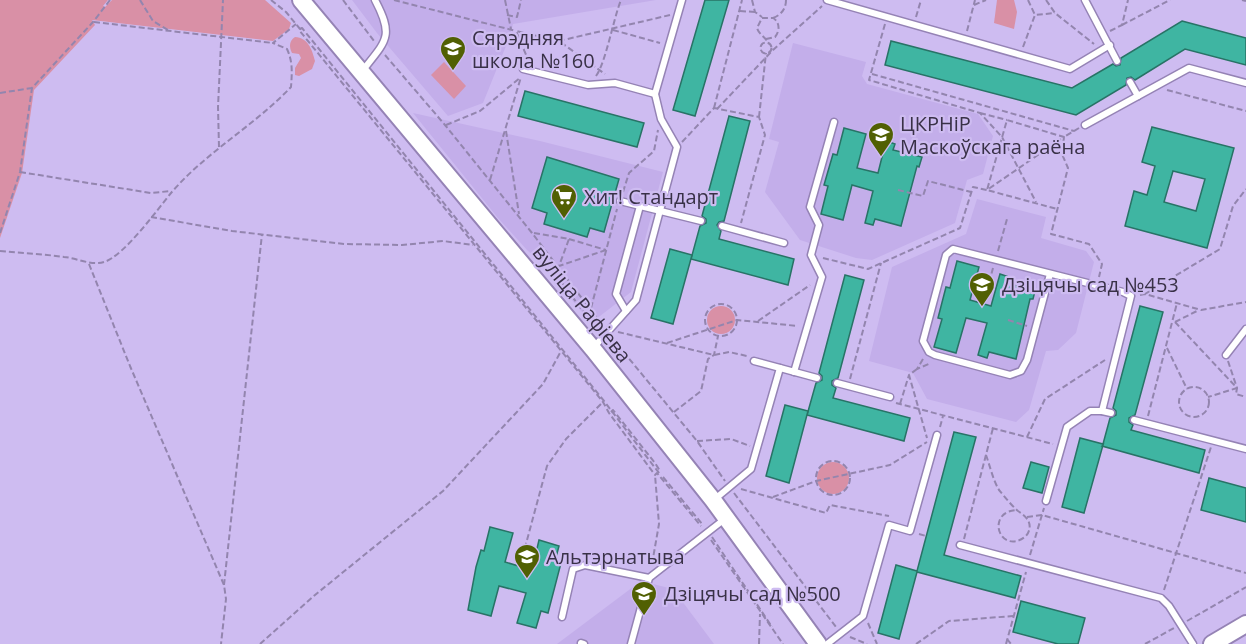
<svg xmlns="http://www.w3.org/2000/svg" width="1246" height="644" font-family="'Open Sans',sans-serif">
  <rect width="100%" height="100%" fill="#cebcf1"/>
  <!-- built -->
  <g fill="#c3aeea">
    <path d="M352,0h304l-143,24 -3,12 -27,67 -35,13 -71,-83z"/>
    <path d="M793,43l73,19 -4,14 5,8 111,30 15,22 -10,38 -16,6 -12,43 -83,37 -16,-2 -56,-18 -35,-48 14,-50 -10,-3z"/>
    <path d="M413,113l127,28 123,31 -32,120 -40,31 -48,-58 -16,-15 -29,-32z"/>
    <path d="M977,199l69,18 -5,21 45,13 8,11 -18,71 -18,17 -12,1 -17,59 -13,12 -89,-23 -14,-26 -44,-12 23,-94 74,-33z"/>
    <path d="M641,581l32,8 41,55h-157z"/>
  </g>
  <!-- green -->
  <g fill="#d990a6">
    <path d="M0,0h108l-5,6 2,1 7,-7h153l26,23 -2,6 -16,12 -181,-21 3,5 -61,65 -12,83 -22,65z"/>
    <path d="M997,0h17l3,12 -3,17 -20,-6z"/>
    <path d="M295,37c13,1 17,12 20,24l-3,8 -13,7 -4,-1v-7l6,-10 -2,-4 -7,-1c-3,-6 -3,-12 3,-16z"/>
    <path d="M444,62l22,24 -12,13 -23,-24z"/>
    <circle cx="721" cy="320" r="14"/>
    <circle cx="833" cy="478" r="16"/>
  </g>
  <!-- building -->
  <g fill="#3fb5a2" stroke="#287366" stroke-width="1.5" fill-rule="evenodd">
    <path d="M705,0h24l-34,116 -22,-6z"/>
    <path d="M1182,21l64,17v27l-61,-16 -50,31 -4,-3 -4,1 -1,7 -50,30 -191,-50 6,-24 181,47 41,-24 3,2 4,-1 1,-7z"/>
    <path d="M525,91l119,32 -7,24 -119,-31z"/>
    <path d="M729,116l21,5 -26,100 -5,1 -2,3 4,6 -2,8 75,20 -6,26 -97,-26 9,-33 6,-3v-4l-4,-3z"/>
    <path d="M1152,127l82,21 -27,100 -82,-22 9,-35 13,4 8,-29 -13,-4zM1173,171l32,8 -9,32 -32,-9z"/>
    <path d="M844,128l22,6 -9,34 21,5 8,-32 9,3 -2,6 29,7 -3,10 -2,-1 -16,60 -26,-7 -2,6 -8,-2 8,-32 -21,-6 -9,35 -22,-6 7,-28 -4,-1 9,-31 4,1z"/>
    <path d="M547,157l72,22 -15,53 -14,-4 -3,9 -43,-13 3,-11 -15,-5z"/>
    <path d="M670,249l22,6 -19,69 -22,-6z"/>
    <path d="M957,261l22,6 -9,33 21,6 9,-32 9,3 -2,6 28,8 -2,8h-3l-14,60 -27,-7 -2,6 -9,-3 9,-32 -21,-5 -10,35 -22,-6 8,-28 -4,-1 8,-31 4,1z"/>
    <path d="M845,275l19,5 -26,98 -6,3v4l4,3 -3,10 77,20 -6,23 -97,-26 9,-32 6,-3v-4l-3,-3z"/>
    <path d="M1140,306l23,6 -28,103 -6,3v4l4,3 -2,5 74,20 -6,23 -97,-27 1,-1 -19,68 -22,-6 18,-69 23,6 7,-26 6,-3v-4l-3,-3z"/>
    <path d="M785,405l23,6 -19,72 -23,-7z"/>
    <path d="M954,432l22,5 -32,118 77,21 -6,22 -98,-26 -18,67 -21,-6 18,-68 21,6z"/>
    <path d="M1031,462l18,5 -7,26 -19,-5z"/>
    <path d="M1209,478l37,10v34l-45,-12z"/>
    <path d="M490,527l23,6 -8,29 27,8 7,-30 20,6 -4,15 6,2 -13,50 -7,-2 -5,17 -19,-5 9,-30 -27,-7 -8,30 -23,-6 8,-43 5,-17 3,1z"/>
    <path d="M1021,601l64,17 -7,26h-20l-45,-12z"/>
  </g>
  <g fill="none" stroke-linecap="round" stroke-linejoin="round">
    <defs>
      <g id="service">
        <path d="M827,0l243,69 40,-24"/>
        <path d="M1085,0l32,61"/>
        <path d="M523,69l65,16 27,-2 40,11"/>
        <path d="M363,70c24,-30 31,-34 12,-70"/>
        <path d="M1130,82l8,14"/>
        <path d="M1085,125l104,-57 57,15"/>
        <path d="M620,201l81,20"/>
        <path d="M722,226l62,17"/>
        <path d="M626,311l-10,-17 24,-88"/>
        <path d="M594,347l42,-47 41,-153 -16,-28 -6,-25 27,-94"/>
        <path d="M1226,355l20,-26"/>
        <path d="M754,361l63,17"/>
        <path d="M794,372l28,-95 -11,-22 8,-30 -9,-18 24,-85"/>
        <path d="M837,383l53,14"/>
        <path d="M1102,411l9,2"/>
        <path d="M1134,420l112,29"/>
        <path d="M715,499l36,-30 29,-101"/>
        <path d="M1046,501l21,-74 23,-16h12l29,-115 -8,-4 -170,-43 -7,6 -23,86 6,11 6,3 75,20 11,-4 6,-11 23,-86"/>
        <path d="M960,545l201,53 8,8 24,38"/>
        <path d="M562,617l11,-48 12,-4 64,13"/>
        <path d="M581,643l3,1"/>
        <path d="M631,644l18,-66 77,-60"/>
        <path d="M827,644l36,-28 26,-91 21,6 27,-96"/>
      </g>
      <g id="secondary">
        <path d="M301,0l292,349 120,151 105,144"/>
        <path d="M1212,644l34,-20"/>
      </g>
    </defs>
    <!-- service casing -->
    <use href="#service" stroke="#9583b5" stroke-width="9"/>
    <!-- secondary casing -->
    <use href="#secondary" stroke="#9583b5" stroke-width="20"/>
    <!-- path -->
    <g stroke="#9385ae" stroke-width="2" stroke-dasharray="6 3" stroke-linecap="butt">
      <path d="M140,0l13,21 15,9"/>
      <path d="M271,0l15,12 14,17 -1,1 304,372 6,11 46,62 2,-2 44,53"/>
      <path d="M343,0l31,41"/>
      <path d="M394,0l122,31"/>
      <path d="M505,0l6,29"/>
      <path d="M752,0l3,12 7,5"/>
      <path d="M1028,0l7,15"/>
      <path d="M1046,0l9,13 39,31"/>
      <path d="M1242,0l4,1"/>
      <path d="M974,5l12,-5"/>
      <path d="M740,11l15,1"/>
      <path d="M507,15l10,2 4,-17"/>
      <path d="M916,17l5,-17"/>
      <path d="M773,18c8,-3 13,-9 13,-18"/>
      <path d="M94,22l179,21"/>
      <path d="M885,24l-16,56 111,33 22,24 34,65"/>
      <path d="M1122,25l48,-25"/>
      <path d="M300,29l2,-1 302,373 55,72"/>
      <path d="M613,30l47,13"/>
      <path d="M967,31l8,-31"/>
      <path d="M1110,31l12,-6 6,-25"/>
      <path d="M766,39l9,-2c5,-6 5,-15 -2,-19h-11l-5,10c2,7 9,9 11,15"/>
      <path d="M559,41l111,-26"/>
      <circle cx="766" cy="48" r="5.5"/>
      <path d="M1023,47l12,-32 20,-2"/>
      <path d="M385,55l60,70 87,108 71,93"/>
      <path d="M525,63l2,-6 -11,-26 43,10 46,33"/>
      <path d="M872,74l202,57"/>
      <path d="M596,76c10,-14 17,-56 25,-76"/>
      <path d="M1167,90l79,21"/>
      <path d="M0,93l32,-5"/>
      <path d="M714,108l28,-108"/>
      <path d="M717,109l56,-59 49,-44"/>
      <path d="M980,113l27,7"/>
      <path d="M759,117l7,-64"/>
      <path d="M446,125l34,-14 41,-34"/>
      <path d="M1079,128l-15,9 -2,17 6,14 -17,66 38,10 13,20 -3,13"/>
      <path d="M506,131l13,83"/>
      <path d="M682,142l32,-34 45,9 6,18 -24,88"/>
      <path d="M219,147l-1,-40 5,-107"/>
      <path d="M20,172l131,21 20,-2"/>
      <path d="M490,180l31,-103"/>
      <path d="M898,190l25,6 5,-15 43,11"/>
      <path d="M623,192l6,-19 25,-22 4,-21"/>
      <path d="M151,217l81,14 112,13 58,1 41,-4 30,4"/>
      <path d="M0,233l20,-61 12,-84 61,-66 17,-22"/>
      <path d="M534,233l35,6 -10,27 47,-16"/>
      <path d="M569,239l37,11"/>
      <path d="M543,247l-5,4 54,72 6,-5"/>
      <path d="M0,251c21,2 43,3 64,6 13,1 27,9 40,5 20,-6 53,-52 67,-69 35,-41 83,-67 120,-106 1,-14 2,-25 -4,-38l-14,-6 23,-19"/>
      <path d="M998,251l9,-32"/>
      <path d="M823,258l45,11 92,-41 13,-41 14,3 77,-53 -57,-17 -20,70 70,19"/>
      <path d="M89,264l41,102 94,219 2,14 -5,45"/>
      <path d="M987,291l6,-23"/>
      <path d="M1145,294l75,-45 13,-43 13,-17"/>
      <path d="M1140,295l5,-1 56,16 45,-8"/>
      <circle cx="721" cy="320" r="16"/>
      <path d="M591,308l26,-99"/>
      <path d="M1008,320l19,6"/>
      <path d="M758,321l52,-36"/>
      <path d="M1175,322l62,66 -29,9"/>
      <path d="M1175,322l24,-12"/>
      <path d="M618,332l96,23 15,-3 18,4"/>
      <path d="M612,338l85,103 28,40"/>
      <path d="M667,343l70,-23 61,6"/>
      <path d="M1167,348l20,41"/>
      <path d="M923,359l-6,10 14,-6"/>
      <path d="M1228,361l9,27 -1,6 10,3"/>
      <path d="M917,369l-8,6 18,63"/>
      <path d="M850,379l31,-116"/>
      <circle cx="1194" cy="402" r="15"/>
      <path d="M896,403l157,41"/>
      <path d="M900,404l9,-29"/>
      <path d="M611,412l2,-2 42,53 5,8 -2,1"/>
      <path d="M674,412l27,-21 7,-32 6,-4 4,-19"/>
      <path d="M1148,416l29,-113"/>
      <path d="M940,427l3,-11"/>
      <path d="M1027,437l18,-38 60,-39"/>
      <path d="M697,441l34,-2 19,7"/>
      <path d="M986,455c4,11 7,25 13,35 5,6 13,16 19,21 8,5 15,12 10,22 -2,4 -7,7 -11,8 -21,5 -28,-30 0,-31"/>
      <circle cx="833" cy="478" r="17"/>
      <path d="M663,477l40,48"/>
      <path d="M741,489l85,24 4,-8 59,11"/>
      <path d="M734,493l102,134"/>
      <path d="M773,497l43,-16 74,-16 37,-23"/>
      <path d="M1027,517l15,-2 204,58"/>
      <path d="M919,534l7,2"/>
      <path d="M712,537l60,90"/>
      <path d="M964,539l29,-111"/>
      <path d="M711,540l72,104"/>
      <path d="M1030,555l14,-47"/>
      <path d="M652,564l7,-40 -4,-49"/>
      <path d="M520,566l27,-100 19,-27 37,-37"/>
      <path d="M224,585l38,-351"/>
      <path d="M1164,590l47,-143"/>
      <path d="M1187,621l59,-34"/>
      <path d="M868,623l9,21"/>
      <path d="M850,637l17,7"/>
      <path d="M1007,639l4,5"/>
      <path d="M260,644l55,-49 128,-104 100,-107 17,-31"/>
      <path d="M759,644l1,-30"/>
      <path d="M916,644l33,-23 64,-5"/>
      <path d="M1006,644l20,-72"/>
      <path d="M1145,644l29,-16"/>
    </g>
    <!-- service -->
    <use href="#service" stroke="#fff" stroke-width="6"/>
    <!-- secondary -->
    <use href="#secondary" stroke="#fff" stroke-width="16"/>
  </g>
  <!-- icons -->
  <defs>
    <symbol id="school-pin" viewBox="-11 -11 22 30"><path d="M0 17L-7.5 6A9.5 9.5 0 1 1 7.5 6Z" fill="#516003" stroke="#cebcf1"/><path d="M0-5L7-2L0 1L-7-2ZM-4 1L0 2.5L4 1V4Q0 6-4 4Z" fill="#fff"/></symbol>
    <symbol id="supermarket-pin" viewBox="-11 -11 22 30"><path d="M0 17L-7.5 6A9.5 9.5 0 1 1 7.5 6Z" fill="#516003" stroke="#cebcf1"/><path d="M-6-5.5h2.5l.6 2H6L4.5 2H-2.5L-4.4-4H-6ZM-1.5 3.2a1.3 1.3 0 1 0 .1 0ZM3 3.2a1.3 1.3 0 1 0 .1 0Z" fill="#fff"/></symbol>
  </defs>
  <g fill-rule="evenodd">
    <use href="#school-pin" x="438" y="34" width="30" height="40"/>
    <use href="#school-pin" x="866" y="120" width="30" height="40"/>
    <use href="#supermarket-pin" x="549" y="182" width="30" height="40"/>
    <use href="#school-pin" x="967" y="270" width="30" height="40"/>
    <use href="#school-pin" x="512" y="542" width="30" height="40"/>
    <use href="#school-pin" x="629" y="579" width="30" height="40"/>
  </g>
  <g text-anchor="middle" stroke-width="4.5" stroke-linejoin="round" paint-order="stroke">
    <!-- poi labels -->
    <g font-size="20" fill="#393147" stroke="#cebcf1" text-anchor="start">
      <text x="472" y="45">Сярэдняя<tspan x="472" dy="23">школа №160</tspan></text>
      <text x="900" y="131">ЦКРНіР<tspan x="900" dy="23">Маскоўскага раёна</tspan></text>
      <text x="584" y="204">Хит! Стандарт</text>
      <text x="1002" y="292">Дзіцячы сад №453</text>
      <text x="546" y="564">Альтэрнатыва</text>
      <text x="664" y="601">Дзіцячы сад №500</text>
    </g>
    <!-- street labels -->
    <g font-size="20" fill="#393147" stroke="#cebcf1">
      <text transform="translate(582 304) rotate(51)" y="7">вуліца Рафіева</text>
    </g>
  </g>
</svg>
